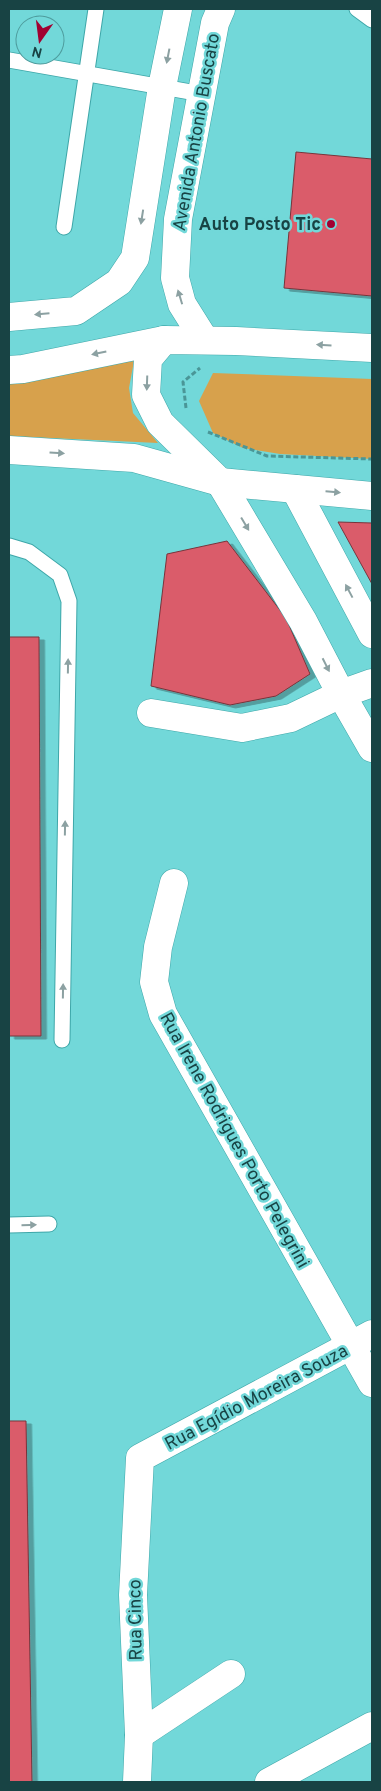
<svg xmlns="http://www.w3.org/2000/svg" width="381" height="1791" font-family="Overpass,sans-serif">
  <defs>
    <filter id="shadow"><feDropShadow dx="5.5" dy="3" stdDeviation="0" flood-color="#0004"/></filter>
  </defs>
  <rect width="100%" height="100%" fill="#72d8d9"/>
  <!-- green -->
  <g fill="#d7a14c">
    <path d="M134,361l-5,27 4,25 25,30 -149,-7v-59z"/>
    <path d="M213,373l159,6v80l-92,-5 -37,-6 -30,-15 -14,-32z"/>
  </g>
  <!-- building -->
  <g fill="#da5c6a" stroke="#78343b" filter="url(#shadow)">
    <path d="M296,152l76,7v137l-88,-8z"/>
    <path d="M338,522l34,1v61z"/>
    <path d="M227,541l59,77 24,56 -34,22 -46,9 -79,-19 16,-132z"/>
    <path d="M9,637h30l2,399h-32z"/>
    <path d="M9,1421h17l6,361h-23z"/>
  </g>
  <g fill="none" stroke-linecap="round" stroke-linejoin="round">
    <defs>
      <g id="lane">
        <path d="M357,9l15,11"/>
        <path d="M9,60l193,34"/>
        <path d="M64,227l32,-218"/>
        <path d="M9,546l20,6 31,23 9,26 -7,439"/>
        <path d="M9,1225l40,-1"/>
      </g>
      <g id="street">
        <path d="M151,713l91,15 49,-10 50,-24 31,-11"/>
        <path d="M174,883l-16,64 -4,35 9,32 209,369"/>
        <path d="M139,1735l92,-61"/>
        <path d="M137,1782l2,-47 -6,-140 7,-137 232,-124"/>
        <path d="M269,1782l103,-56"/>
      </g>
      <g id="secondary">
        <path d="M9,317l67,-6 43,-29 16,-24 27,-171 16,-78"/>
        <path d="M204,339l-22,-35 -7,-26 3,-59 37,-196 6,-14"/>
        <path d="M220,482l83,139 38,73 31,54"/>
        <path d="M295,489l77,145"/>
      </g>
      <g id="primary">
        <path d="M164,340l-16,19 -2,36 14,28 58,57"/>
        <path d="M9,370l14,-1 141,-29 72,1 136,7"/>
        <path d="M9,450l125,8 86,24 152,14"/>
      </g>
    </defs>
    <!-- lane casing -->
    <use href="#lane" stroke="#3ea7a9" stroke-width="17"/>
    <!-- street casing -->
    <use href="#street" stroke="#3ea7a9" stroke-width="29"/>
    <!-- secondary casing -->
    <use href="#secondary" stroke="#3ea7a9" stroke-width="29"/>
    <!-- primary casing -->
    <use href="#primary" stroke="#3ea7a9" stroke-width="29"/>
    <!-- path -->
    <g stroke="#4a9697" stroke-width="3" stroke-dasharray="5 2.5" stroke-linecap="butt">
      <path d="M186,408l-3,-26 17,-14"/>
      <path d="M208,432l59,24 105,3"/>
    </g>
    <!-- lane -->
    <use href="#lane" stroke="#fff" stroke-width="15"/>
    <!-- street -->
    <use href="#street" stroke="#fff" stroke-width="28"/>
    <!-- secondary -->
    <use href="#secondary" stroke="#fff" stroke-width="28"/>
    <!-- primary -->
    <use href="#primary" stroke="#fff" stroke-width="28"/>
  </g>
  <!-- one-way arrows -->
  <defs><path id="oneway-solid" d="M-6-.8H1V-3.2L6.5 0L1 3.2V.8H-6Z" transform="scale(1.25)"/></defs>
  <g fill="#8ca1a2">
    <use href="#oneway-solid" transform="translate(168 56) rotate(101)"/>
    <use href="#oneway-solid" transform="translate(142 217) rotate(99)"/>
    <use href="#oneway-solid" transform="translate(180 297) rotate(-107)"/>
    <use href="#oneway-solid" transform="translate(42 314) rotate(175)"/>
    <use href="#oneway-solid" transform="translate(324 345) rotate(-177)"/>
    <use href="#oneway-solid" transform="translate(99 353) rotate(168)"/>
    <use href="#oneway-solid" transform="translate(147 383) rotate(92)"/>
    <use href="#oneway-solid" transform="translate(57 453) rotate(4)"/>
    <use href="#oneway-solid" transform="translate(333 492) rotate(5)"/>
    <use href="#oneway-solid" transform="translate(245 524) rotate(59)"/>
    <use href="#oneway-solid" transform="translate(349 591) rotate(-118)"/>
    <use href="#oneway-solid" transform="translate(326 665) rotate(63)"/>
    <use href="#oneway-solid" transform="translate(68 666) rotate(-89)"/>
    <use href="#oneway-solid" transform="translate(65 828) rotate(-89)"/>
    <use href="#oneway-solid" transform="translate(63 991) rotate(-89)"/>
    <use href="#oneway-solid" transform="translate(29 1225) rotate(-1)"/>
  </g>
  <!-- markers -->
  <circle fill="#a10031" stroke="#72d8d9" stroke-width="2" cx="331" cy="224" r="5"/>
  <g text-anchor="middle" stroke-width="5" stroke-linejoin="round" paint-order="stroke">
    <!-- street labels -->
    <g font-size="18" fill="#184344" stroke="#72d8d9">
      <text transform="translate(196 132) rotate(-80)" y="6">Avenida Antonio Buscato</text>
      <text transform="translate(235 1140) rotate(61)" y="6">Rua Irene Rodrigues Porto Pelegrini</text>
      <text transform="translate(256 1397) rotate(-28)" y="6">Rua Egídio Moreira Souza</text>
      <text transform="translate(135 1620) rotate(-91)" y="6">Rua Cinco</text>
    </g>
    <!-- poi labels -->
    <g font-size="18" font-weight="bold" fill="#184344" stroke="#72d8d9" text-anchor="end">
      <text x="321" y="230">Auto Posto Tic</text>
    </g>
  </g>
  <!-- border -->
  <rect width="381" height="1791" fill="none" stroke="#184344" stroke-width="20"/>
  <!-- north arrow -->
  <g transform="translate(40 40) rotate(194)"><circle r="24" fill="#72d8d9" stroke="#4e9c9d"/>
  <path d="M0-4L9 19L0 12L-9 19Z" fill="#a10031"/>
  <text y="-8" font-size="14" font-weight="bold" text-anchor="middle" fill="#184344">N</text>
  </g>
</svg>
